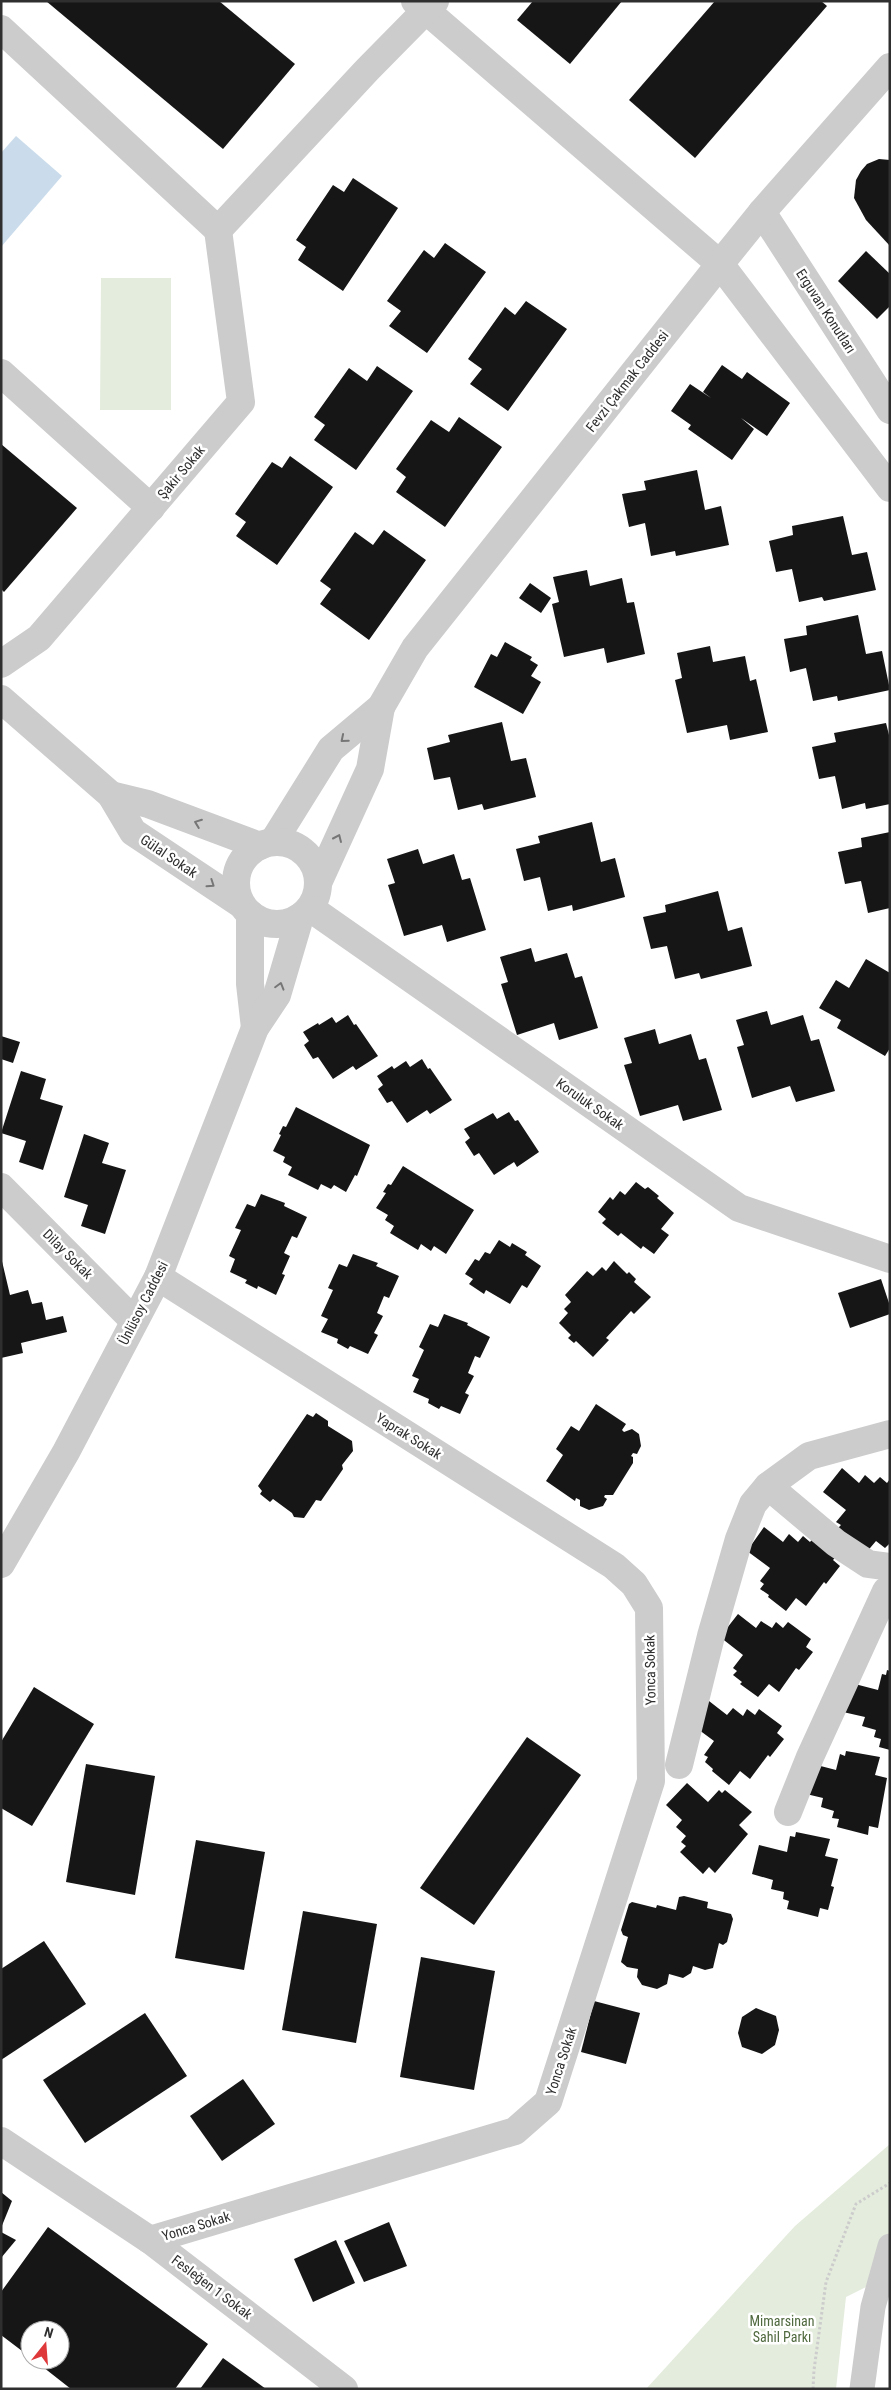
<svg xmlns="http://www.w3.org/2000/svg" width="891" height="2390" font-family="'Roboto Condensed',sans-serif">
  <rect width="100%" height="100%" fill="#fff"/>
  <!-- green -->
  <g fill="#e4ecdd">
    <path d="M101,278h70v132h-71z"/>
    <path d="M890,2144v131l-44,22 -10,92h-190l149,-163z"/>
  </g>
  <!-- water -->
  <path fill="#cadceb" d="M16,136l46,40 -61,71v-94z"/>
  <!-- building -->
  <g fill="#161616">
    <path d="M46,1h173l76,63 -72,85z"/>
    <path d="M533,1h89l-52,63 -53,-44z"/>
    <path d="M715,1h106l6,5 -132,152 -66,-58z"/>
    <path d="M879,159l11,1v86l-24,-26 -12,-22 2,-18 5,-9 6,-7z"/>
    <path d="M353,178l45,30 -55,83 -45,-31 8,-13 -10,-7 37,-55 11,7z"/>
    <path d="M445,243l41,29 -59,81 -38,-27 12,-15 -14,-10 37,-51 10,8z"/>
    <path d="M866,251l24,23v32l-13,13 -39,-38z"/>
    <path d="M526,301l41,28 -59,82 -38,-27 12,-15 -14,-10 37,-52 10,8z"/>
    <path d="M722,365l20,14 5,-7 43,31 -23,33 -26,-18 13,11 -22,31 -44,-31 3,-4 -20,-14 19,-27 21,14 -8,-6z"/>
    <path d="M377,366l36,25 -57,79 -42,-30 11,-15 -11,-8 35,-49 18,13z"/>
    <path d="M459,417l43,30 -57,80 -49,-35 10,-15 -10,-8 35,-49 18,12z"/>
    <path d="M1,444l76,64 -73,84 -3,-3z"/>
    <path d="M290,456l43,31 -56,78 -41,-29 10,-14 -11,-8 37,-52 10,6z"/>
    <path d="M697,470l8,40 16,-4 8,39 -53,11 -1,-5 -24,5 -6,-33 -16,4 -7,-33 24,-4 -2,-9z"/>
    <path d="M843,516l9,39 15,-3 9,38 -52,11 -2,-4 -23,5 -7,-33 -16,3 -7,-31 24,-6 -1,-9z"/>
    <path d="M384,530l42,30 -57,80 -49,-36 11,-15 -11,-8 35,-49 18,13z"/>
    <path d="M587,570l3,16 32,-8 5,25 7,-1 11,52 -38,9 -3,-15 -40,9 -12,-53 7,-2 -6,-25z"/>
    <path d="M530,583l21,15 -10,15 -22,-15z"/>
    <path d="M858,615l8,39 16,-3 8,39 -52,11 -1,-5 -24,5 -7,-33 -16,4 -6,-33 23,-4 -1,-9z"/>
    <path d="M505,642l27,15 -2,3 8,5 -7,11 10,6 -18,32 -49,-27 17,-33 6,3z"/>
    <path d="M710,646l3,16 32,-6 5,25 6,-2 12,53 -38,8 -3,-15 -40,8 -12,-53 7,-2 -5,-25z"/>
    <path d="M502,722l9,39 15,-3 10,39 -52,13 -2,-6 -24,6 -8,-33 -16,3 -7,-32 23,-6 -2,-7z"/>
    <path d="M886,723l4,16v65l-24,5 -1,-6 -23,6 -7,-33 -16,3 -7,-32 24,-5 -2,-9z"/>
    <path d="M592,822l9,40 14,-4 10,39 -52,14 -1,-6 -24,6 -8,-34 -16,4 -8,-32 24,-6 -2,-7z"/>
    <path d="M890,832v76l-22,5 -7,-32 -16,3 -7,-32 24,-5 -1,-9z"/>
    <path d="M418,849l5,15 31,-10 8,26 8,-2 16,52 -39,12 -5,-17 -38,11 -16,-51 7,-2 -8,-24z"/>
    <path d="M718,891l10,40 14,-4 10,39 -51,13 -2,-6 -24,6 -8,-33 -16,3 -8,-32 23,-5 -1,-7z"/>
    <path d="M531,948l4,14 32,-9 8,25 7,-2 16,52 -39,12 -5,-17 -37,12 -16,-51 7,-2 -8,-25z"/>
    <path d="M866,959l24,14v75l-5,8 -48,-28 4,-8 -22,-12 17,-28 13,8z"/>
    <path d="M767,1011l4,14 32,-10 8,26 8,-2 16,52 -39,11 -6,-16 -38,12 -15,-51 7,-2 -8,-25z"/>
    <path d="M348,1015l6,10 2,-1 22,32 -22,14 -3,-4 -20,13 -15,-22 -5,2 -9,-14 5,-4 -6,-9 15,-9 1,2 13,-8 4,6z"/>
    <path d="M655,1029l4,15 32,-10 8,26 7,-2 16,52 -39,11 -5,-16 -38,11 -16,-51 8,-2 -8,-25z"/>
    <path d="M1,1036l19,6 -7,21 -12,-4z"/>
    <path d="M422,1059l6,10 2,-1 22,32 -22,14 -3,-4 -20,13 -15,-22 -5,2 -9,-14 5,-4 -6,-9 15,-10 2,3 12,-8 4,6z"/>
    <path d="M21,1071l25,8 -6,20 23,7 -20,64 -24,-8 7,-21 -25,-8z"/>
    <path d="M296,1107l74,38 -13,31 -2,-1 -9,17 -12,-7 -3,4 -10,-5 -3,6 -30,-15 4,-8 -9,-5 2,-5 -12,-6 8,-16 -2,-1 4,-8 3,1z"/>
    <path d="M509,1112l6,9 3,-1 21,32 -22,15 -3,-5 -20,13 -15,-22 -5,3 -9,-14 5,-4 -6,-9 29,-16 4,6z"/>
    <path d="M84,1134l25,9 -7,20 24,7 -21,64 -24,-8 7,-21 -24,-8z"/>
    <path d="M403,1166l71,44 -28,44 -12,-8 -3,5 -10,-7 -3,6 -28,-17 4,-7 -9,-6 3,-5 -12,-7 10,-15 -3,-1 5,-8 3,1z"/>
    <path d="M636,1182l9,7 3,-2 11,9 -2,2 17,15 -13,16 8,6 -15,19 -11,-8 -2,3 -20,-16 -3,3 -16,-13 4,-4 -8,-7 12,-15 3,3 7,-9 5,4z"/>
    <path d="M261,1194l24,9 -1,3 23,11 -10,21 -5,-2 -8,17 6,3 -8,18 3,1 -9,20 -18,-9 -1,3 -12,-6 2,-3 -17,-8 5,-13 -6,-3 12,-26 -6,-2 12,-24 8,3z"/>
    <path d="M499,1240l11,7 2,-4 15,9 -2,3 16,11 -14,22 -5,-3 -12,19 -24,-14 -2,4 -15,-10 4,-5 -8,-5 10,-15 4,2 6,-9 5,2z"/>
    <path d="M353,1254l25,9 -2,3 23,10 -10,22 -5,-2 -7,17 6,3 -9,17 4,2 -10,19 -18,-8 -2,3 -11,-6 1,-4 -17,-7 7,-13 -7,-3 12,-26 -5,-2 11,-24 8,3z"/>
    <path d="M1,1257l9,38 18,-5 4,14 10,-2 4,18 17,-4 4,16 -46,11 2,10 -22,5z"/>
    <path d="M614,1261l13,13 2,-2 7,7 -2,3 17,15 -17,17 -3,-3 -25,27 3,2 -16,17 -17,-16 -2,2 -6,-5 3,-3 -12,-12 9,-10 -4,-4 7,-7 -6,-7 22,-24 6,5 9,-9 4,4z"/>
    <path d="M881,1279l9,27v8l-40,14 -12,-35z"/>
    <path d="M444,1314l24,9 -1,2 23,12 -10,21 -5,-2 -7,17 6,3 -9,17 4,2 -9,19 -19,-8 -2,3 -11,-6 1,-4 -16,-7 6,-13 -7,-3 12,-26 -5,-3 11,-23 8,3z"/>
    <path d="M596,1404l30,20 -4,6 2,2 8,-3 7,5 2,12 -4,8 -4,-1 -2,3 2,1v6l-20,32h-8l-1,2 3,2 -4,7 -14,4 -9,-4v-6l-4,-2 -1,3 -29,-20 17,-26 -7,-6 15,-23 8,5z"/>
    <path d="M316,1413l12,8v5l24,15 1,10 -11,14 1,4 -22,32 -5,-1 -12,18 -10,-1 -2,-4 -19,-14 -3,3 -10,-8 2,-3 -4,-5 49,-72 6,3z"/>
    <path d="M842,1468l17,15 6,-8 9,8 6,-6 7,6 3,-4v64l-5,5 -9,-7 -11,13 -27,-26 3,-3 -5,-3 10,-12 -23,-18z"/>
    <path d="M764,1527l19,15 6,-8 9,8 5,-6 7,6 6,-7 23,18 -6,7 7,6 -14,18 -2,-2 -18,24 -10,-8 -10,13 -18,-14 1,-2 -9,-6 4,-5 -4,-3 10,-13 -23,-17z"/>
    <path d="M738,1614l18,14 5,-7 11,7 4,-6 7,6 5,-6 23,17 -5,8 7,5 -14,18 -3,-2 -17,24 -10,-8 -11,13 -18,-13 2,-2 -9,-7 4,-4 -4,-3 10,-13 -23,-18z"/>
    <path d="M887,1670l3,1v79l-11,-3 2,-8 -7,-2 2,-7 -14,-4 3,-9 -22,-5 8,-29 27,7 4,-16 4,1z"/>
    <path d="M34,1687l60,37 -62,102 -31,-18v-66z"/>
    <path d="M709,1701l18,14 6,-7 10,8 4,-7 8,6 4,-6 23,17 -5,7 7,6 -14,18 -2,-2 -18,24 -10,-8 -11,14 -17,-14 1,-2 -8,-7 3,-5 -4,-2 10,-14 -23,-17z"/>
    <path d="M527,1737l54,38 -107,150 -54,-37z"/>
    <path d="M846,1751l34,6 -5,18 12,3 -9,50 -9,-2 -1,9 -31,-8 2,-8 -7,-1 2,-7 -13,-4 2,-9 -21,-5 7,-30 27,7 4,-16 5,2z"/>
    <path d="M86,1764l69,12 -20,119 -69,-13z"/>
    <path d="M687,1783l21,19 11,-12 3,3 3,-3 27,22 -13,13 9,9 -33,39 -6,-6 -6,7 -23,-22 6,-6 -5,-4 5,-6 -10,-9 6,-7 -16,-15z"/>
    <path d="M796,1832l34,7 -5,17 13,3 -7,27 3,1 -6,23 -8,-2 -2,9 -31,-8 2,-8 -6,-2 1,-7 -13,-3 2,-9 -21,-6 7,-29 28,7 3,-16 5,1z"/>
    <path d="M196,1840l69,12 -21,118 -69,-12z"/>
    <path d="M684,1896l24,6 -1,6 24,6 2,5 -6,23 -4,3 -4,-2 -6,25 -8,2 -12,-4 -2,7 -8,5 -14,-4 -2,10 -10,5 -15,-4 -5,-8 1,-8 -11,-2 -6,-5 7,-25 -5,-2 -2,-5 8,-26 3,-2 24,6 1,-3 19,5 3,-13z"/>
    <path d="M303,1911l74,13 -21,119 -74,-13z"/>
    <path d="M44,1941l42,63 -85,56v-91z"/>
    <path d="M421,1957l74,14 -21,119 -74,-13z"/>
    <path d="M594,2001l46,12 -14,51 -45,-12z"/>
    <path d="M756,2008l20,8 3,14 -4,15 -13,9 -20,-7 -4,-14 4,-16z"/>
    <path d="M145,2013l42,63 -102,67 -42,-63z"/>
    <path d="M243,2079l32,45 -53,37 -32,-45z"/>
    <path d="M1,2192l11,9 -11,27z"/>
    <path d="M389,2222l18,44 -43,16 -20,-41z"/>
    <path d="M48,2227l160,117 -33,45h-104l-37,-29h26v-30h-30v27l-29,-22v-43z"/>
    <path d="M1,2232l15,8 -15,18z"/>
    <path d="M336,2240l19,43 -42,19 -19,-43z"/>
    <path d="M223,2358l43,31h-66z"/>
  </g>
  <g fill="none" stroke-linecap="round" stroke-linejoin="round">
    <!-- path -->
    <path stroke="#ccc" stroke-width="3" stroke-dasharray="2.5 2.5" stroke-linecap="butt" d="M813,2389l1,-19 12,-88 30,-78 34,-21"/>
    <!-- pedestrian -->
    <path stroke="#ccc" stroke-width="25" d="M862,2389l11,-82 17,-61"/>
    <!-- minor -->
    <g stroke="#ccc" stroke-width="28">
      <path d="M415,1l305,263 170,224"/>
      <path d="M1,29l217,201"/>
      <path d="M762,212l128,198"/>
      <path d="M218,230l149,-160 68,-69"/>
      <path d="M1,373l150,135"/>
      <path d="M1,664l38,-26 202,-236 -23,-172"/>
      <path d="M1,699l110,96 22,37 108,72"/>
      <path d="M111,795l37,9 112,42"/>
      <path d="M310,908l429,300 151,51"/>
      <path d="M1,1187l133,134"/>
      <path d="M768,1486l68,57 32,21 22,3"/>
      <path d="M679,1765l32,-129 28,-97 14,-35 15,-18 41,-30 81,-22"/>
      <path d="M788,1812l22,-55 76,-166 4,-1"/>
      <path d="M1,2141l149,99 194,149"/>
      <path d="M150,2240l365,-109 33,-29 103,-321 -2,-173 -15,-24 -20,-18 -456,-289"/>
    </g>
    <!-- tertiary -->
    <g stroke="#ccc" stroke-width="28">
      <path d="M273,842l58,-93 50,-42 34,-59 305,-384 42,-52 128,-145"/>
      <circle cx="277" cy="883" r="41"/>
      <path d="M318,883l52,-114 11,-62"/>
      <path d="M250,914v70l5,44"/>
      <path d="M1,1564l65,-112 92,-175 97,-249 22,-33 23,-78"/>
    </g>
  </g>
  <!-- one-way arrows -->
  <defs><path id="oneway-chevron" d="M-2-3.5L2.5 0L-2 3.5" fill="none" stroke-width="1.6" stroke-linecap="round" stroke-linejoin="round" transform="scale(1.25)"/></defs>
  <g stroke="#767676">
    <use href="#oneway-chevron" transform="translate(344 739) rotate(140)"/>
    <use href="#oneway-chevron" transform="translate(198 823) rotate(-159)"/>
    <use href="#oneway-chevron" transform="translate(338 838) rotate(-66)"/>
    <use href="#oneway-chevron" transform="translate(211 884) rotate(34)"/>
    <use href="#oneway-chevron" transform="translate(280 986) rotate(-74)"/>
  </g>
  <g text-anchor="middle" stroke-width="5" stroke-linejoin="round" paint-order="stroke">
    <!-- street labels -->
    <g font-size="14" fill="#2f2f2f" stroke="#fff">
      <text transform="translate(826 311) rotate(57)" y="5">Erguvan Konutları</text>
      <text transform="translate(627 381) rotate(-52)" y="5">Fevzi Çakmak Caddesi</text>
      <text transform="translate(181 472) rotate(-50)" y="5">Şakir Sokak</text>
      <text transform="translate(169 856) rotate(34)" y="5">Gülal Sokak</text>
      <text transform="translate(590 1104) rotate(35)" y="5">Koruluk Sokak</text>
      <text transform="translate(68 1254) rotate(45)" y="5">Dilay Sokak</text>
      <text transform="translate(143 1303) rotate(-63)" y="5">Ünlüsoy Caddesi</text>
      <text transform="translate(409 1436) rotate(32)" y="5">Yaprak Sokak</text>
      <text transform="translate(650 1670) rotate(-91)" y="5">Yonca Sokak</text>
      <text transform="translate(561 2061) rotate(-72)" y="5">Yonca Sokak</text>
      <text transform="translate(196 2226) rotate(-17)" y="5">Yonca Sokak</text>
      <text transform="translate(212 2287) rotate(37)" y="5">Fesleğen 1 Sokak</text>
    </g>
    <!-- park labels -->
    <g font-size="14" fill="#50693e" stroke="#fff">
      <text x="782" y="2326">Mimarsinan<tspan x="782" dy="16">Sahil Parkı</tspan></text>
    </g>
  </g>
  <!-- border -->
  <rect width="891" height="2390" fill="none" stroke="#2f2f2f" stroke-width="5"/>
  <!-- north arrow -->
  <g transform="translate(45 2345) rotate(17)"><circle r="24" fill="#ffffff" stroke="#acacac"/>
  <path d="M0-4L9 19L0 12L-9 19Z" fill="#df383b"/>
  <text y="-8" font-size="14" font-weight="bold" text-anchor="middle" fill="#2f2f2f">N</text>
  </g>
</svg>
